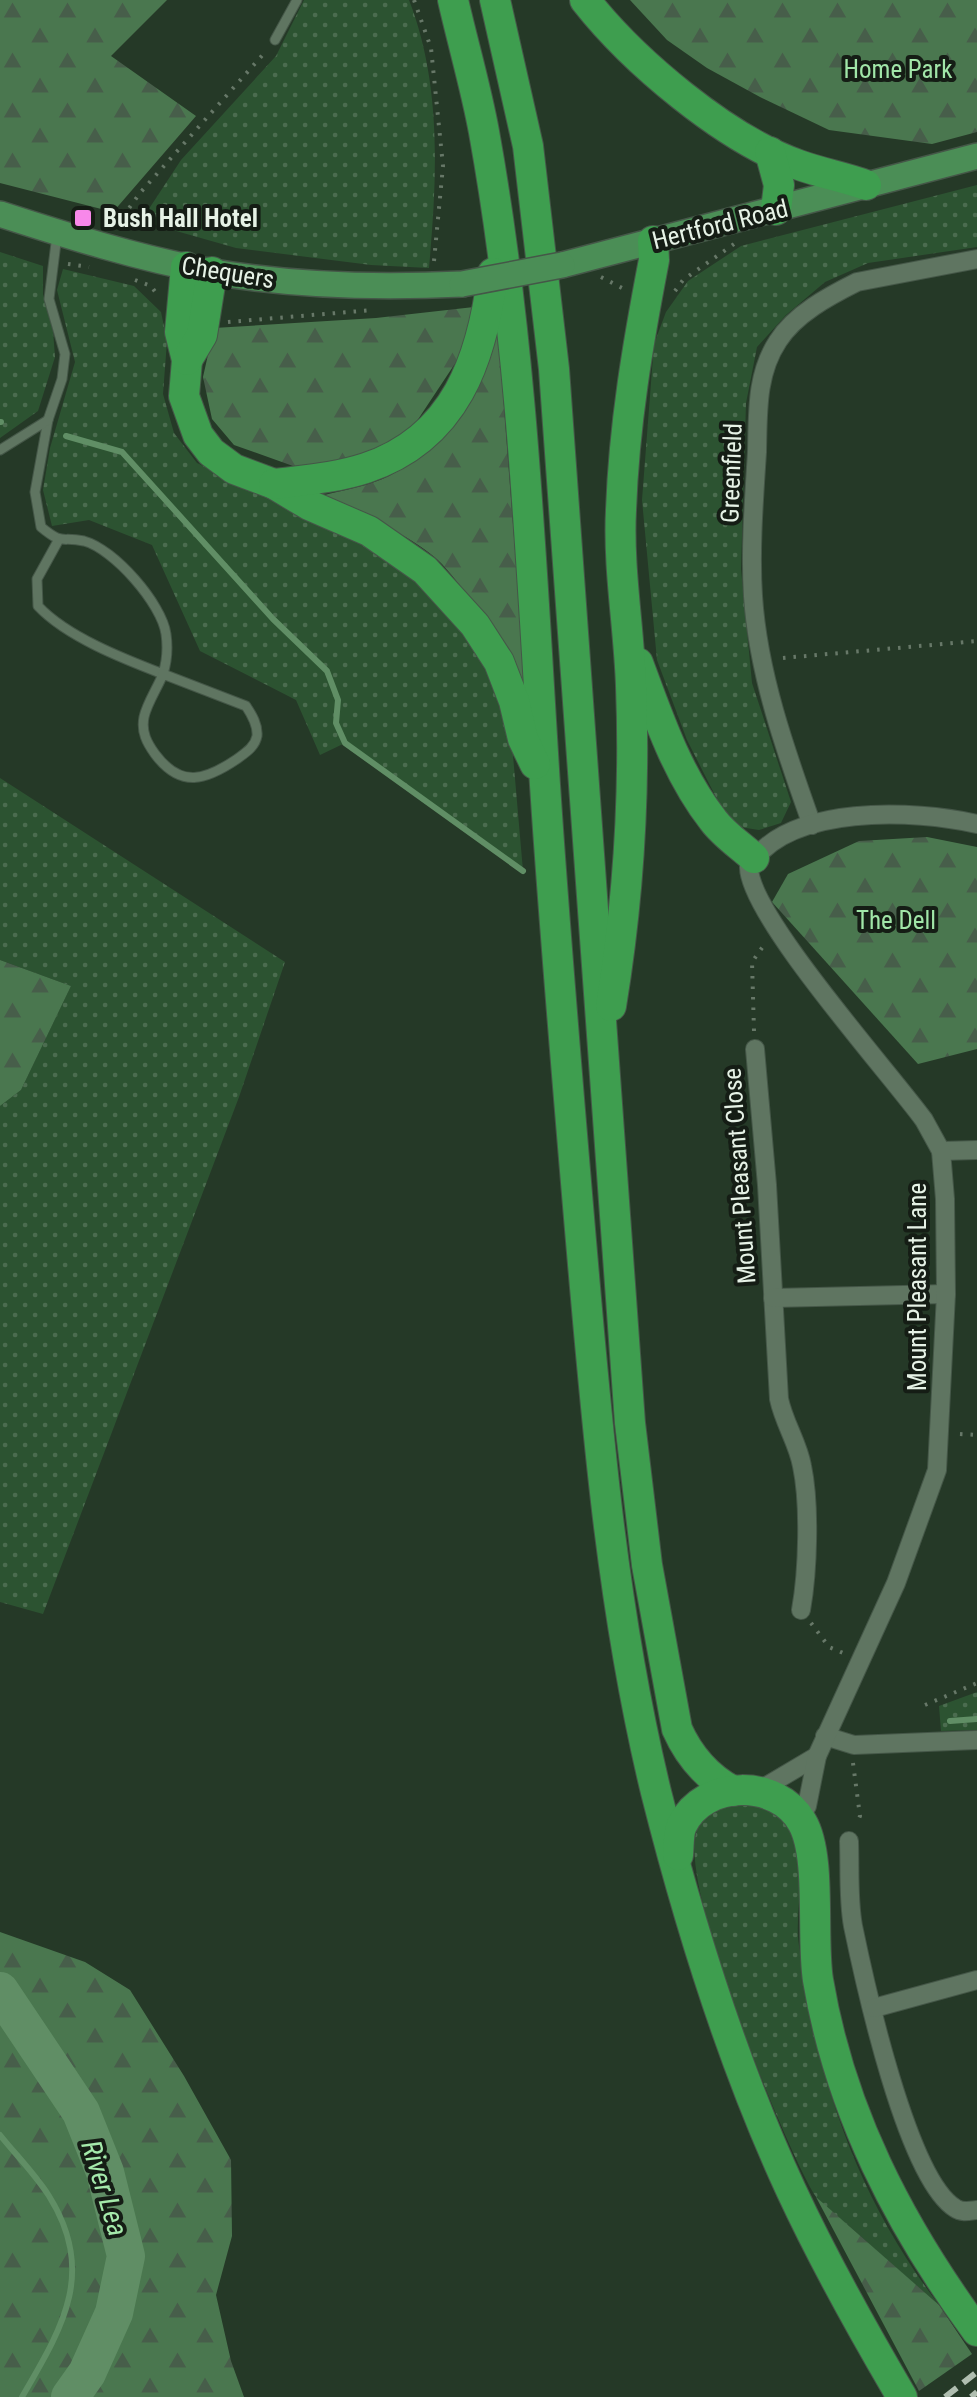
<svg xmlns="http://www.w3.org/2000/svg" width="977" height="2397" font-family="'Roboto Condensed',sans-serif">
  <defs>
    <pattern id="grass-dots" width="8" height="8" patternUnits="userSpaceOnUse" patternTransform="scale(2.5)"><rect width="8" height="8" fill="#2c5331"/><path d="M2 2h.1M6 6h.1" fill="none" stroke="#4b6c4f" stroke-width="1.8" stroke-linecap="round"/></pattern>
    <pattern id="forest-firs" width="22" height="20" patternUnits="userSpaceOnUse" patternTransform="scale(2.5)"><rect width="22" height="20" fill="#4a774f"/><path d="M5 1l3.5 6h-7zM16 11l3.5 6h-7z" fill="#475e4a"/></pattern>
  </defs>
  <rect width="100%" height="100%" fill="#253927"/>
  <!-- grass -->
  <g fill="url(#grass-dots)">
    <path d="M304,0h105c33,85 28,178 20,268l-58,-3 -135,-17 -95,-27 40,-61 95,-104z"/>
    <path d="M977,185v62l-109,16 -43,19 -39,33 -29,32 -11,56 -5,166 11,114 39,119 -10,21 -22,7 -19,-3 -18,-18 -35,-69 -30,-80 -15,-160 12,-156 12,-32 22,-31 53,-35z"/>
    <path d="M0,252l43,14v28l10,37 2,26 -17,54 -38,27z"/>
    <path d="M63,269l71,17 27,26 6,29 -4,53 11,39 23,30 150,69 91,65 53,77 21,70 11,127 -178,-128 -25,12 -24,-55 -96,-49 -48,-106 -63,-25 -37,6 -9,-36 7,-42 25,-86 -18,-72z"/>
    <path d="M0,778l285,184 -46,135 -196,517 -43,-12v-496l21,-16 50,-104 -71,-26z"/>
    <path d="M977,1692v38l-36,1 -2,-25z"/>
    <path d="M750,1803c25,7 40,18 47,44 9,32 -3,66 2,99 19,135 57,250 140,359 -30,-26 -61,-53 -91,-80 -11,-9 -26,-19 -34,-31 -30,-50 -141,-319 -116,-366 10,-19 33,-24 52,-25z"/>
  </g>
  <!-- forest -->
  <g fill="url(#forest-firs)">
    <path d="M0,0h167l-56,56 85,60 -83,96 -113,-29z"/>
    <path d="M630,0h347v132l-45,12 -103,-14 -69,-33 -53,-29 -40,-28z"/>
    <path d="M474,307l-12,46 -53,80 -51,30 -65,3 -59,-21 -22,-26 -9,-42 11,-49 162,-10z"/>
    <path d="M498,329l28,365c-24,-46 -49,-91 -84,-130 -25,-26 -87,-54 -121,-68 22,-6 48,-10 68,-20 67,-33 82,-83 109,-147z"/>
    <path d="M927,837l50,10v202l-59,15 -146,-162 16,-28 71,-33z"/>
    <path d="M0,960l71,26 -50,104 -21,16z"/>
    <path d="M0,1932l85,30 45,28 54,86 47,84 1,76 -16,59 15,66 13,36h-244z"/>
    <path d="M816,2197l123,108 33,49 -53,37z"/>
  </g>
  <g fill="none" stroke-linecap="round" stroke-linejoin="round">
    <!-- stream -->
    <g stroke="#608e65" stroke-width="6">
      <path d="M0,422h1"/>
      <path d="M66,436l56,16 151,167 54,52 11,29 -2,23 9,20 178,128"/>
      <path d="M950,1721l27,-2"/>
      <path d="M0,2135c16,20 35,39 49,61 48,77 13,132 -27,201"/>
    </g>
    <!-- river -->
    <path stroke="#608e65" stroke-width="38" d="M0,1991l81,121 24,60 21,84 -12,57 -27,60 -17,24"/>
    <defs>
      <g id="lane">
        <path d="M275,40l22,-40"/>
        <path d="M57,235l-8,64 16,55 -3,25 -14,41 -13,72 6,35c23,19 19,9 43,14 30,8 78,63 82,93 2,14 1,27 -3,40 -39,-15 -96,-37 -125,-68l-1,-27 21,-38"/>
        <path d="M0,450l48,-30"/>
        <path d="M163,674l83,32c6,9 12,19 11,30 -2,11 -12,17 -20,23 -31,21 -56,30 -82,-5 -8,-11 -14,-22 -11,-37 3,-14 14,-30 19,-43z"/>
      </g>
      <g id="street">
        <path d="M812,825c-26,-73 -54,-151 -59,-229 -3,-47 1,-97 4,-144 1,-39 -1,-78 21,-111 17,-27 51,-45 79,-59l120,-23"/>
        <path d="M755,1049l12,136 12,214c5,24 19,44 23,67 8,38 6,105 -1,144"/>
        <path d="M941,1151l36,-1"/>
        <path d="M773,1298l173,-4"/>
        <path d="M825,1736l29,9 123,-5"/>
        <path d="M758,1791l59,-35"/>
        <path d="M800,1818l7,-12 10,-50 79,-173 41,-113 9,-176 -1,-95 -4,-48 -17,-31c-35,-48 -176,-206 -175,-253 38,-64 167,-57 228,-43"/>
        <path d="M849,1841c1,28 -1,58 4,85 12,58 54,252 102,282 7,5 14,3 22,2"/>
        <path d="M874,2008l103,-28"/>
      </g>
      <g id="primary">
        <path d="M0,214c68,22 138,44 208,57 83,15 170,17 254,13"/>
        <path d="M562,265l415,-109"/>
      </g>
      <g id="highway">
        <path d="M453,0c10,44 23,88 31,132 39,215 47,435 61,653 10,152 23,304 36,456 16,185 31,370 75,551 33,131 78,275 135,398 33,71 71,139 111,207"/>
        <path d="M495,0l33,146 26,223 76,1054 17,142 30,164c12,27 30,48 56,62"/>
        <path d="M585,0c48,61 140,139 214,165 22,8 45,12 67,20"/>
        <path d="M770,152l9,33 -3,25"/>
        <path d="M186,267l-6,65 7,28 -3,36 14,39 13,17 23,17 40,15 35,21 60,26 56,39 50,55 24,37 15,39 9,38 12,25"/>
        <path d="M187,360l15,-25 10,-63"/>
        <path d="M274,484c31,-4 62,-6 92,-16 90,-30 116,-109 127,-195"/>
        <path d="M638,663c20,54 39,111 75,157 11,15 28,26 41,38"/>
        <path d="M611,1006c17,-103 24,-216 20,-320 -2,-59 -13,-117 -10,-176 3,-85 17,-167 33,-250l-1,-19"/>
        <path d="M678,1855c1,-9 0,-22 4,-30 22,-46 96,-46 120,-3 20,34 9,115 16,158 22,131 81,245 159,351"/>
      </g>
    </defs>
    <!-- lane casing -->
    <use href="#lane" stroke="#455748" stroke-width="11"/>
    <!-- street casing -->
    <use href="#street" stroke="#455748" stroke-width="20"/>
    <!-- primary casing -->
    <use href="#primary" stroke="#455748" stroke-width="28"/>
    <!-- highway casing -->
    <use href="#highway" stroke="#455748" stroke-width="32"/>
    <!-- path -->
    <g stroke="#677868" stroke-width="4" stroke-dasharray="2.5 8" stroke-linecap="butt">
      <path d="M414,0l17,48 12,118 -9,95"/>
      <path d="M117,225l23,-32 127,-143"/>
      <path d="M68,264l21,3"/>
      <path d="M601,277l23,12"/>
      <path d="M135,280l16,6 5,7"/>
      <path d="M675,291l8,-11 51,-36"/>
      <path d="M228,322l145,-12"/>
      <path d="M783,658l194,-17"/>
      <path d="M754,1031l-2,-69 12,-17"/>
      <path d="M960,1434l17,1"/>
      <path d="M811,1623l18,24 14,6"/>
      <path d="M925,1705l52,-22"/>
      <path d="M853,1763l7,53 -3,7"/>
    </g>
    <!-- lane -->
    <use href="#lane" stroke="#5f7561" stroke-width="9"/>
    <!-- street -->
    <use href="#street" stroke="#5f7561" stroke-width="18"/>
    <!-- primary -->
    <use href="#primary" stroke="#4b8e56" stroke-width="25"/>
    <!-- highway -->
    <use href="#highway" stroke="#3e9e4f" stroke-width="30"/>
    <!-- rail -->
    <g stroke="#b0beb0" stroke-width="6" stroke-dasharray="15 8" stroke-linecap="butt">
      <path d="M945,2397l32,-25"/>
      <path d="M971,2397l6,-5"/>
    </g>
    <defs>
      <path id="primary-bridge" d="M462,284l100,-19"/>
    </defs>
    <!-- primary-bridge casing -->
    <use href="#primary-bridge" stroke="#455748" stroke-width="28" stroke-linecap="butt"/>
    <!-- primary-bridge -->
    <use href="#primary-bridge" stroke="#4b8e56" stroke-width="25"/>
  </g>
  <!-- markers -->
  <rect fill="#f888ea" stroke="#151d15" stroke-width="4" x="73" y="208" width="20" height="20" rx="5"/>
  <g text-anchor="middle" stroke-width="8" stroke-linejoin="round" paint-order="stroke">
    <!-- park labels -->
    <g font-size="25" fill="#a1e6a8" stroke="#151d15">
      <text x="898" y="78">Home Park</text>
      <text x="896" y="929">The Dell</text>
    </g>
    <!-- poi labels -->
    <g font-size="25" font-weight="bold" fill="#e6f2e6" stroke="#151d15" text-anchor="start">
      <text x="103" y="227">Bush Hall Hotel</text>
    </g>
    <!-- street labels -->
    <g font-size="25" fill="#e6f2e6" stroke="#151d15">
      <text transform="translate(720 224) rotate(-14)" y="9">Hertford Road</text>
      <text transform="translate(228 272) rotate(9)" y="9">Chequers</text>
      <text transform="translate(731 473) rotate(-88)" y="9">Greenfield</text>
      <text transform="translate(739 1176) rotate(-94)" y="9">Mount Pleasant Close</text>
      <text transform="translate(917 1287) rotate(-90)" y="9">Mount Pleasant Lane</text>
    </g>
    <!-- water labels -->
    <g font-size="28" font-style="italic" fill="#a5eaab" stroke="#151d15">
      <text transform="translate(105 2188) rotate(73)" y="10">River Lea</text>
    </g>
  </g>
</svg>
